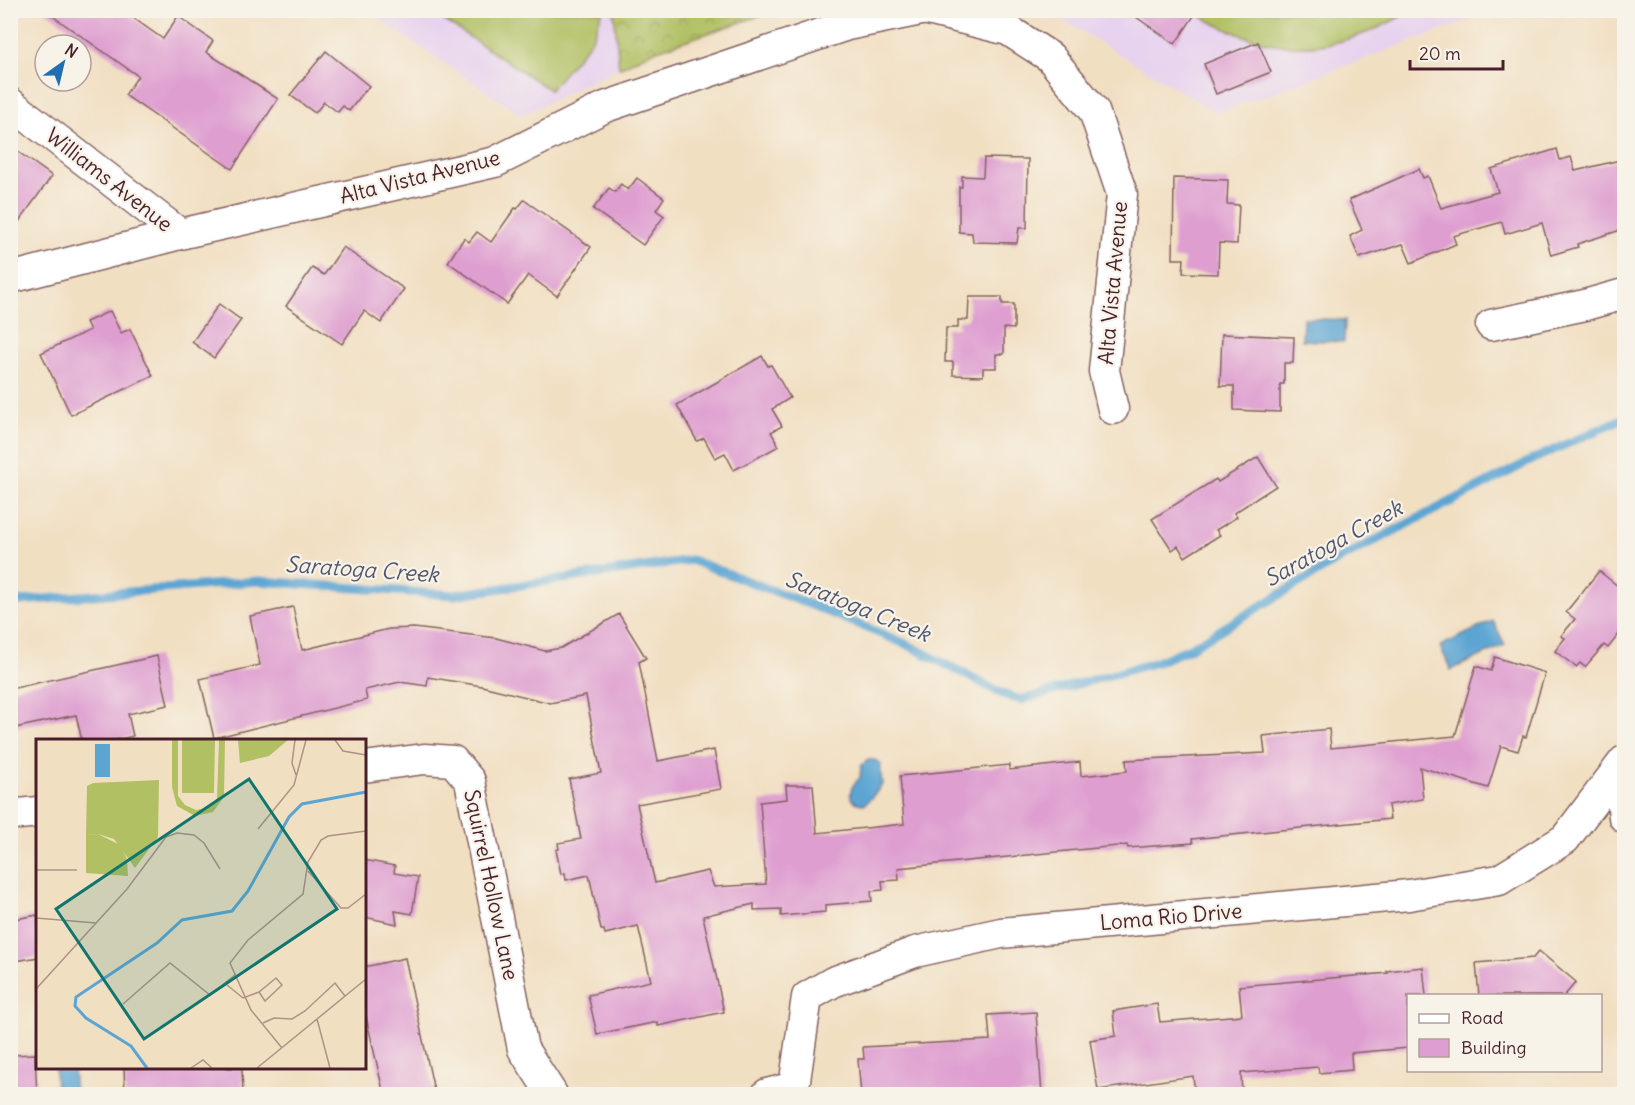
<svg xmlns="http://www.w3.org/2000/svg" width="1635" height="1105" font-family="Delius,sans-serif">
  <defs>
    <pattern id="park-crowns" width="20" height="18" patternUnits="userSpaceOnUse" patternTransform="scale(1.5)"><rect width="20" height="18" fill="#b1c063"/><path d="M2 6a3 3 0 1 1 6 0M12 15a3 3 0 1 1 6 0" fill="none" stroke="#929b52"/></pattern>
  </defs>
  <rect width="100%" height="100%" fill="#f7f3e8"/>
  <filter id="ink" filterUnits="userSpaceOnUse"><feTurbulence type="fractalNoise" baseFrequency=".0167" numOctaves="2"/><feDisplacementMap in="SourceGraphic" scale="12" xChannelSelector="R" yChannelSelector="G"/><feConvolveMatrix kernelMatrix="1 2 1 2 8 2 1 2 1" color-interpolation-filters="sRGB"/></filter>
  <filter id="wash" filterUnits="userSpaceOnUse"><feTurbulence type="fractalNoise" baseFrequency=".008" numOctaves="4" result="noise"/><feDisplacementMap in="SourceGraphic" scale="24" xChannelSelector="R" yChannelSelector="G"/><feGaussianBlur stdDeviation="1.35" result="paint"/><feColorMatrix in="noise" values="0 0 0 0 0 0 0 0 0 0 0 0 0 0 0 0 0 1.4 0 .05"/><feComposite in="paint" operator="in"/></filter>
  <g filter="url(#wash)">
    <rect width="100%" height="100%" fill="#f1dfc2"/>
    <!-- built -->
    <g fill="#e7d2ef">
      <path d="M367,11h408l-124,41 -130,63z"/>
      <path d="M1048,11h446l-277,102z"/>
    </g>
    <!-- grass -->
    <g fill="#b1c063" stroke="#7e7047" stroke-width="1.5">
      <path d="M430,11h173l-12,30 -41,49z"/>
      <path d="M1192,11h218c-78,47 -141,47 -218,0z"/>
    </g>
    <!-- park -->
    <path fill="url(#park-crowns)" stroke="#7e7047" stroke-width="1.5" d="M614,11v-1l161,1 -124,41 -32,16z"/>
    <!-- water -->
    <g fill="#5ca5d3" stroke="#53627f" stroke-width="1.5">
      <path d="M1303,318l42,2 -1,22 -42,-2z"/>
      <path d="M1493,621l12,24 -54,25 -11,-24z"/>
      <path d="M868,760h7l5,4 2,20c-3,5 -12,16 -17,20 -20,-1 -17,-16 -5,-26l1,-12z"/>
      <path d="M55,1068h18l2,26h-19z"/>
    </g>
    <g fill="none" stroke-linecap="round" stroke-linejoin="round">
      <!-- stream -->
      <path stroke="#5ca5d3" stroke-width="9" d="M10,602l248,-21 196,14 237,-35 123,46 94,39 97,50 16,5 136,-38 33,-14 153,-91 193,-99 88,-40"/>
    </g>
    <g id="blocks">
      <!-- building -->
      <g fill="#de9ed0">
        <path d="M44,10h78l41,29 15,-23 35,25 -7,11 72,47 -46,70 -107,-74 13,-19z"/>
        <path d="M1126,10h72l-23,34z"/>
        <path d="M1258,42l13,30 -55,22 -12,-30z"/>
        <path d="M326,51l43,35 -20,25 -6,-5 -5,6 -14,-10 -9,11 -25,-18z"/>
        <path d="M10,146l42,30 -42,58z"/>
        <path d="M1557,149l3,11 11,-3 4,14 49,-12v70l-47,15 1,3 -27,8 -9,-32 -37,11 -3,-12 -49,14 3,8 -45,19 -8,-19 -44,14 -9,-22 12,-6 -13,-30 70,-31 4,9 5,-2 13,32 57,-16 -7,-23z"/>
        <path d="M984,158l44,1 -1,69h-8l-2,15 -44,-1 -1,-9 -13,-1v-45h3v-11l21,1z"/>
        <path d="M637,178l27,20 -8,12 8,6 -21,29 -50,-36 16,-21 6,4 6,-8 7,6z"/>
        <path d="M1174,178l54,2 -1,24 12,1 -2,39 -18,-1 -1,31 -35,-1 1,-14h-11z"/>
        <path d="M524,200l67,47 -34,49 -29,-21 -21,29 -59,-42 16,-24 5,4 8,-10 14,10 24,-34 2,1z"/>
        <path d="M343,247l61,42 -23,34 -17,-12 -22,33 -56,-38 26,-38 12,7z"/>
        <path d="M969,297h33v7h12v25l-10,-1v26h-8v14h-13v8l-30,-1v-13h-8l1,-34h12v-8h10z"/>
        <path d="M219,304l22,16 -27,38 -22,-16z"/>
        <path d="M110,311l11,22 9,-4 23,47 -82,39 -30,-62 49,-23 -4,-8z"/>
        <path d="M1222,334l72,3 -1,26h-9v21h-4v28l-46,-2v-24h-14z"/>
        <path d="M762,356l6,10 3,-1 19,33 -18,11 10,17 -11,6 8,14 -45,24 -9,-17 -10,5 -11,-20 -7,3 -20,-36z"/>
        <path d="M1258,457l18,29 -42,27 3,4 -21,13 4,5 -35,22 -7,-11 -6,4 -20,-31 64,-40 2,3z"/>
        <path d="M1599,571l25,20v37l-16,20 -4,-3 -19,22 -5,-4 -4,4 -21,-16 10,-13 -4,-2 14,-17 -9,-7z"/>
        <path d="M293,607l9,43 87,-21 25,-1 82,10 49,13 16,-3 58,-34 27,44 -7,4 19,99 56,-11 7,39 -84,15 18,79 53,-12 6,16 52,-3 -6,-82 27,-3 -1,-14h27l4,48 87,-9 -4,-48 109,-11v5l71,-8 1,14 46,-5 -1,-11 139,-7 -2,-17 66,-7 2,19 124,-12 21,-70 15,5 4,-14 50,16 -19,64 -3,-1 -5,15 -17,-5 -13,42 -68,-21 3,32 -35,6 2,14 -198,20 1,4 -65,5 -1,-3 -229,23 1,12 -17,1 1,9 -12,1 1,10 -47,4v7l-44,4v-7l-27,1v-6l-51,12 21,96 -66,14v-4l-61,12 -9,-39 63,-14 -13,-55 -33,8 -1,-4h-3l-12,-55 -23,5 -1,-7 -4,1 -5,-24 3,-1 -1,-6 23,-4 -12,-60 32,-6 -15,-77 -36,7 -68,-17 -54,-9 -1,9 -27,-4 -35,8 2,10 -153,38 -14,-59 60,-14 -10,-49z"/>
        <path d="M157,656l11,49 -40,9 5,22 -21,5h-30l-6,-26 -66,14v-40z"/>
        <path d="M364,860l31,6 -1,7 24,4 -6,37 -17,-3 2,13 -33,-7z"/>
        <path d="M38,915v42l-28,5v-42z"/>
        <path d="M1539,951l37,31 -12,14h-85l-3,-33 57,-5z"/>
        <path d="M405,958l30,137h-51l-20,-87v-41z"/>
        <path d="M1423,967l3,29h-18v52l-57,5 1,17 -33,3 -1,-6 -77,6 1,22h-47l-2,-19 -95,14 -8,-50 26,-4 -3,-25 44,-7 3,18 82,-7 -3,-29 149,-13 -1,-2z"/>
        <path d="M1036,1012l6,83h-181l-3,-36h6l-1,-12 127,-7 -2,-25z"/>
        <path d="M35,1054l2,41h-27v-40z"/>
        <path d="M124,1068h118l1,27h-118z"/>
      </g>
    </g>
  </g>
  <g filter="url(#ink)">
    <use href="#blocks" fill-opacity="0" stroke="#846260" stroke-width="1.5"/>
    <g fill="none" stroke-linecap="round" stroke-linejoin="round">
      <defs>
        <g id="street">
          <path d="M928,10l80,20 42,27 44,54 28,83 -18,177 9,38"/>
          <path d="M10,103l170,131"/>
          <path d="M10,278l170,-44 315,-72 110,-55 242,-82 74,-15"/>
          <path d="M1491,325l94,-20 39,-11"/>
          <path d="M364,767l60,-8 29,2 17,20 53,268 29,45"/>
          <path d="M1619,770l5,47"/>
          <path d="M19,814l19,-2"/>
          <path d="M767,1094l27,-7"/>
          <path d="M795,1094l-1,-7 13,-90 26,-15 82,-30 86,-19 408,-38 90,-15 66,-41 59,-78"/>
        </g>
      </defs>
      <!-- street casing -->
      <use href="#street" stroke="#846260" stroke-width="33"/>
      <!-- street -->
      <use href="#street" stroke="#fff" stroke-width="30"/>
    </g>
  </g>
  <g text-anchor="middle" stroke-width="4.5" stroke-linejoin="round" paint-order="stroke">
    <!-- street labels -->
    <g font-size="21" fill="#4a1f2b" stroke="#f7f3e8">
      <text transform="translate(420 177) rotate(-14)" y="7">Alta Vista Avenue</text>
      <text transform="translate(109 180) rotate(38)" y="7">Williams Avenue</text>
      <text transform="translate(1113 283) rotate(-85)" y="7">Alta Vista Avenue</text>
      <text transform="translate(491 885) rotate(78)" y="7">Squirrel Hollow Lane</text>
      <text transform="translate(1171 917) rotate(-5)" y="7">Loma Rio Drive</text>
    </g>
    <!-- water labels -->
    <g font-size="22" font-style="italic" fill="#51556e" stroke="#f7f3e8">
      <text transform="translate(1333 543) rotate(-29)" y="8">Saratoga Creek</text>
      <text transform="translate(362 569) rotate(4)" y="8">Saratoga Creek</text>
      <text transform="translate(858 606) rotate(22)" y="8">Saratoga Creek</text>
    </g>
  </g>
  <!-- overview -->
  <g transform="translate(36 739)">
    <rect width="330" height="330" fill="#f1dfc2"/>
    <path d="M136,1h6v56l7,9 11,5 14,-3 7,-9 2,-58h6l-1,57 -11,15 -18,4 -18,-10 -5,-19zM146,1h33l-1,53h-32zM202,1h50l-19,16 -29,7zM62,95l22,11 7,14 1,17 -42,-3v-38z" fill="#b1c063"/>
    <path d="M123,41l-1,57 -23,31 -21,-29 -16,-5 -12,1 1,-49 6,-3z" fill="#b1c063"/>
    <path d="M59,5h15v33h-15z" fill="#5ca5d3"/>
    <path fill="none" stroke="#5ca5d3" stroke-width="3" d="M111,329l-16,-22 -45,-28 -11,-12 1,-9 81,-54 25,-23 50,-9 16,-20 41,-74 13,-13 64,-12"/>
    <path fill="none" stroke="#ae9286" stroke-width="1.5" d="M259,1l-3,23 4,12M299,1l8,11 23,4M222,90l36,-44 12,-45M0,131h41M272,132l33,37h7l18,-14M0,179l60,5M191,246l16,13 16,-6 17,-14 6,7 -17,16 -6,-9M0,250l91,-100 39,-52 11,-4 17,2 10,8 16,26M87,265l47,-41 40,32 26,-21M281,280l13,49M227,284l11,-5 18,1 13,-8 30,-28 10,13M246,309l-31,-38 -21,-47 18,-23 55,-46 5,-32 13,-22 7,-4 38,-5M155,329l12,-8 9,8M221,329l109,-89"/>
    <path fill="#0f766e" fill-opacity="0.15" stroke="#0f766e" stroke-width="3" d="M213,40l88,130 -193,130 -88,-130z"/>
    <rect width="330" height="330" fill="none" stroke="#4a1f2b" stroke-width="3"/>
  </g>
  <!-- margin -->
  <rect width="1635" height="1105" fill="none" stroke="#f7f3e8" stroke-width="36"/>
  <!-- legend -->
  <rect x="1407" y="994" width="195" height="78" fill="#f7f3e8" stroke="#b29e9c" stroke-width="1.5"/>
  <rect x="1419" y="1014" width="30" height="9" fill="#ffffff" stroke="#b29e9c" stroke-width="1.5"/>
  <text x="1461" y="1024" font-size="18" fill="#4a1f2b">Road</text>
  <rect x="1419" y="1039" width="30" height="18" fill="#de9ed0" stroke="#b29e9c" stroke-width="1.5"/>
  <text x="1461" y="1054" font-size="18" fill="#4a1f2b">Building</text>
  <!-- north arrow -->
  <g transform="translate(63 63) rotate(34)"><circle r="28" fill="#f7f3e8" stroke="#b29e9c" stroke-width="1.5"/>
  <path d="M0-4.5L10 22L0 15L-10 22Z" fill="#1f6fb2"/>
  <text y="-9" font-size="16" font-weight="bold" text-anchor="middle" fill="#4a1f2b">N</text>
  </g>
  <!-- scale -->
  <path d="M1410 60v9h93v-9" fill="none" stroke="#4a1f2b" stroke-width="3"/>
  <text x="1419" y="60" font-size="18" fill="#4a1f2b" stroke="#f7f3e8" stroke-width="4.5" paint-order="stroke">20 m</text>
</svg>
